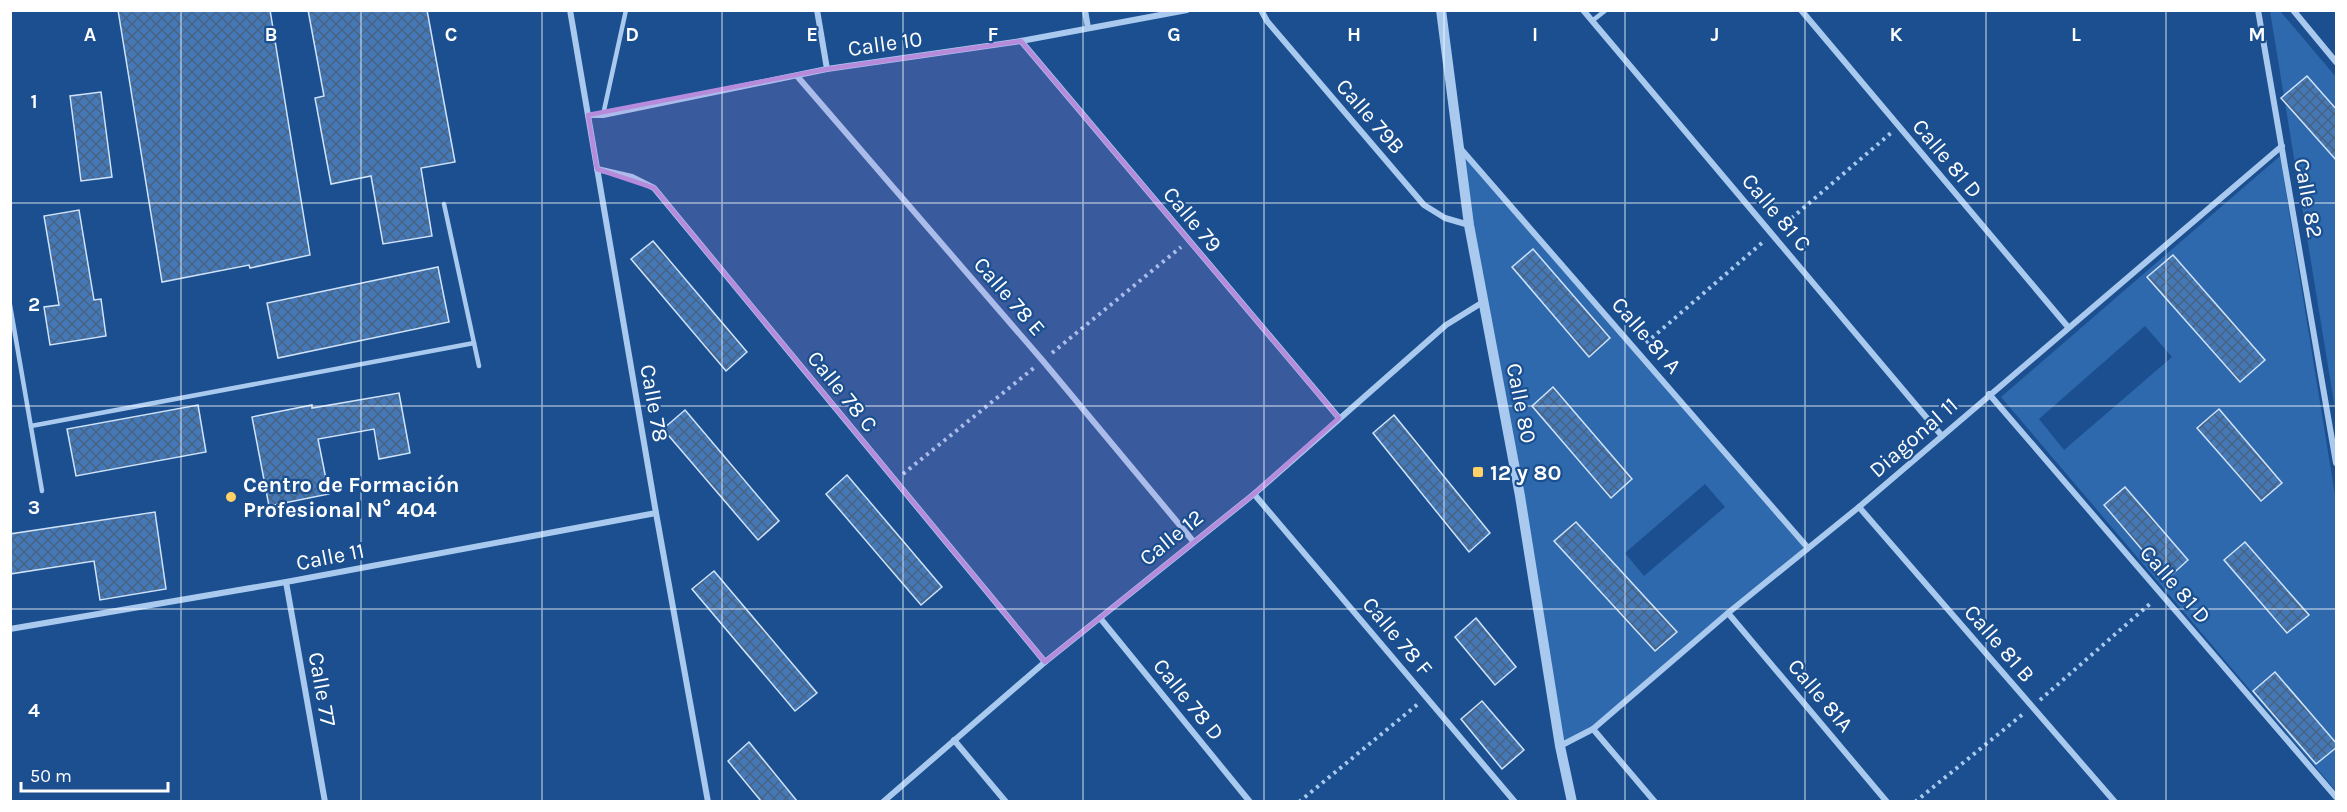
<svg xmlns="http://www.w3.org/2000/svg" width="2347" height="812" font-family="Karla,sans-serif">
  <defs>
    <pattern id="building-cross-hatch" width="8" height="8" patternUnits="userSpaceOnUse" patternTransform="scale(1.5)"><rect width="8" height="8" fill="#4478b7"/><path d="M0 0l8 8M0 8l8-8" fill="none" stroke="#486282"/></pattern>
  </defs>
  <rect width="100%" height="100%" fill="#1b4f8f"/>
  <!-- green -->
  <g fill="#2e69ad" fill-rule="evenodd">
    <path d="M2270,11h10l56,66v338z"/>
    <path d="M1458,146l350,402 -215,181 -33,17zM1533,249l77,89 -21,18 -77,-89zM1553,388l79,91 -21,18zM1705,484l20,23 -81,69 -19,-23z"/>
    <path d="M2280,156l56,345v243l-61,-72 -22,19 63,73 20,-17v44l-335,-394zM2173,255l92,105 -25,22 -93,-105zM2145,326l27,31 -108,93 -25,-31zM2218,409l64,73 -21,19 -63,-73zM2125,487l63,73 -21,19 -63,-73zM2246,542l62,73 -20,18 -64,-73z"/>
  </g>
  <!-- building -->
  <g fill="url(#building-cross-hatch)" stroke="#cfe3fa" stroke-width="1.5">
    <path d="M118,10h152l40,245 -60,13 -1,-3 -87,17z"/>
    <path d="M308,10h119l28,152 -34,6 11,68 -49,8 -12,-68 -40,8 -16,-86 9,-2z"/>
    <path d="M2307,76l30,34v51l-56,-63z"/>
    <path d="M101,92l11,85 -31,4 -11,-85z"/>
    <path d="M79,210l15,90 7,-1 5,37 -56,9 -6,-38 15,-2 -15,-89z"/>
    <path d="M653,241l94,111 -21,19 -95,-112z"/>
    <path d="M1533,249l77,89 -21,19 -77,-90z"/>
    <path d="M2173,255l92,105 -25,22 -93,-105z"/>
    <path d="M438,267l11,55 -171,36 -11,-55z"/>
    <path d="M1553,387l79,92 -21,19 -79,-92z"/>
    <path d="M399,393l11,60 -31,6 -5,-30 -56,10 11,55 -60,12 -17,-89 60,-12v3z"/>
    <path d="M198,405l8,47 -130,24 -9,-47z"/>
    <path d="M2219,409l63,74 -21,18 -64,-73z"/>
    <path d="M685,410l94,111 -21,19 -95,-111z"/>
    <path d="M1394,415l96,118 -21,19 -96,-119z"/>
    <path d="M847,475l95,112 -21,18 -95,-111z"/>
    <path d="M2125,487l63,73 -21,19 -63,-74z"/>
    <path d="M155,512l11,77 -66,11 -6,-39 -84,13v-40z"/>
    <path d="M1576,522l101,110 -22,19 -101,-110z"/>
    <path d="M2245,542l64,73 -22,18 -63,-73z"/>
    <path d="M714,571l103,122 -22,18 -103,-122z"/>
    <path d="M1476,618l40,49 -21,18 -40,-48z"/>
    <path d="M2275,672l62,72v3l-21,17 -63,-73z"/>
    <path d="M1482,701l42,49 -22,19 -41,-50z"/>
    <path d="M749,742l48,59h-36l-33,-40z"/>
  </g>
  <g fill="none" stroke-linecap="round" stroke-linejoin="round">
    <!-- path -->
    <g stroke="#a9c9ee" stroke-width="4" stroke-dasharray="3 4.5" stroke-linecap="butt">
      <path d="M1780,228l111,-95"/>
      <path d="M1646,343l117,-101"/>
      <path d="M1052,353l129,-106"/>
      <path d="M903,474l132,-107"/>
      <path d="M2040,700l112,-98"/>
      <path d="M1299,802l119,-98"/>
      <path d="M1915,802l108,-88"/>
    </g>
    <!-- service -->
    <g stroke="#a9c9ee" stroke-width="4.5">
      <path d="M1592,21l14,-11"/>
      <path d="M603,115l23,-105"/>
      <path d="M444,204l35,162"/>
      <path d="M10,305l32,186"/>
      <path d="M31,426l443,-83"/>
    </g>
    <!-- minor -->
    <g stroke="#a9c9ee" stroke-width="6">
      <path d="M570,10l86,503 52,289"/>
      <path d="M817,10l10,59"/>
      <path d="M1085,10l3,18"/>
      <path d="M1261,10l6,11 157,184 21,13 24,7"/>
      <path d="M1583,10l359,426"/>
      <path d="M1801,10l267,317"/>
      <path d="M2258,10l78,453"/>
      <path d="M2293,10l43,52"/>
      <path d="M1021,41l318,377"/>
      <path d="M797,76l246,285 150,180"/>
      <path d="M588,115h15l224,-46 194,-28 166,-31"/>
      <path d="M1460,148l348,400"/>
      <path d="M597,169l35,8 22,11 391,474"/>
      <path d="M1989,394l347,403"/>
      <path d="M1254,494l261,308"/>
      <path d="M1859,507l256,295"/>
      <path d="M286,582l39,220"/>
      <path d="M1728,613l159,189"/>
      <path d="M1100,618l150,184"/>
      <path d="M10,629l276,-47 370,-69"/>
      <path d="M1593,729l62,73"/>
      <path d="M954,740l52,62"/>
      <path d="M1560,746l33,-17 135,-116 131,-106 423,-361"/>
      <path d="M883,802l162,-140 209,-168 192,-169 37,-23"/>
    </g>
    <!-- tertiary -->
    <path stroke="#a9c9ee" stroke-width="10" d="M1441,10l28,215 51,271 40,250 12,56"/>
  </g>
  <!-- marked area -->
  <path fill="#b68bdc" fill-opacity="0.2" stroke="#b68bdc" stroke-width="4.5" stroke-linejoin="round" d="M1021,41l318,377 -85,76 -209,168 -391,-474 -57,-19 -9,-54 239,-46z"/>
  <!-- grid -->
  <path fill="none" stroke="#fff" stroke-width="1.5" stroke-opacity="0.55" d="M181,10v792M361,10v792M542,10v792M722,10v792M903,10v792M1083,10v792M1264,10v792M1444,10v792M1625,10v792M1805,10v792M1986,10v792M2166,10v792M10,203h2326M10,406h2326M10,609h2326"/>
  <!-- markers -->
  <g fill="#ffd166" stroke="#1b4f8f" stroke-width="2">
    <rect x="1472" y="466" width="12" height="12" rx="3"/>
    <circle cx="231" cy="497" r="6"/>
  </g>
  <g text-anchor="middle" stroke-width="4.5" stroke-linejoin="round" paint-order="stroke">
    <!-- street labels -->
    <g font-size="22" fill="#fff" stroke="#1b4f8f">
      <text transform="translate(885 43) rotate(-8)" y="8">Calle 10</text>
      <text transform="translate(1371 116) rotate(49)" y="8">Calle 79B</text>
      <text transform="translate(1948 158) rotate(50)" y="8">Calle 81 D</text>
      <text transform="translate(2309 198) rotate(80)" y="8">Calle 82</text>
      <text transform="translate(1777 212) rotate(50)" y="8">Calle 81 C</text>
      <text transform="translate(1193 219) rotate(50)" y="8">Calle 79</text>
      <text transform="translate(1010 296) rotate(49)" y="8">Calle 78 E</text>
      <text transform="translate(1647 335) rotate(49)" y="8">Calle 81 A</text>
      <text transform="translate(843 391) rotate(51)" y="8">Calle 78 C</text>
      <text transform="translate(655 403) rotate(80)" y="8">Calle 78</text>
      <text transform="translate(1522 403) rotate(79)" y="8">Calle 80</text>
      <text transform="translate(1913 437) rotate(-41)" y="8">Diagonal 11</text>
      <text transform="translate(1171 537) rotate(-39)" y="8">Calle 12</text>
      <text transform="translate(330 556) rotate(-11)" y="8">Calle 11</text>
      <text transform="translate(2176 584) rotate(49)" y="8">Calle 81 D</text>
      <text transform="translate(1398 636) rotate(50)" y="8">Calle 78 F</text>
      <text transform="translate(2000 643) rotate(49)" y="8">Calle 81 B</text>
      <text transform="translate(323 689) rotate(80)" y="8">Calle 77</text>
      <text transform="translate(1821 695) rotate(50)" y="8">Calle 81A</text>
      <text transform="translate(1189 699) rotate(51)" y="8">Calle 78 D</text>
    </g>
    <!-- poi labels -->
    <g font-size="22" font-weight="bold" fill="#fff" stroke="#1b4f8f" text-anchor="start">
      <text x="1490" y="480">12 y 80</text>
      <text x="243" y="492">Centro de Formación<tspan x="243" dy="25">Profesional N° 404</tspan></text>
    </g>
  </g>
  <g font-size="20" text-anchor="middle" font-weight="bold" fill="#fff" stroke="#1b4f8f" stroke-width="4.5" stroke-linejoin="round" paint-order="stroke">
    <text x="90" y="41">A</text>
    <text x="271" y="41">B</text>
    <text x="451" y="41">C</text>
    <text x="632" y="41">D</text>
    <text x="812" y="41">E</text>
    <text x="993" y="41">F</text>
    <text x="1174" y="41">G</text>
    <text x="1354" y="41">H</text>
    <text x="1535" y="41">I</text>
    <text x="1715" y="41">J</text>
    <text x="1896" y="41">K</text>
    <text x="2076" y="41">L</text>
    <text x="2257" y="41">M</text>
    <text x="34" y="108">1</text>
    <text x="34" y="311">2</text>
    <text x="34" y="514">3</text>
    <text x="34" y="717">4</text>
  </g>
  <!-- border -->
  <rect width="2347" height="812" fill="none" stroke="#ffffff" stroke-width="24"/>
  <!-- scale -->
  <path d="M21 782v9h147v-9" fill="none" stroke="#ffffff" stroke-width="3"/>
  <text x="30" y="782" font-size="18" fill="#ffffff" stroke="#1b4f8f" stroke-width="4.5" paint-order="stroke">50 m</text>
</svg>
